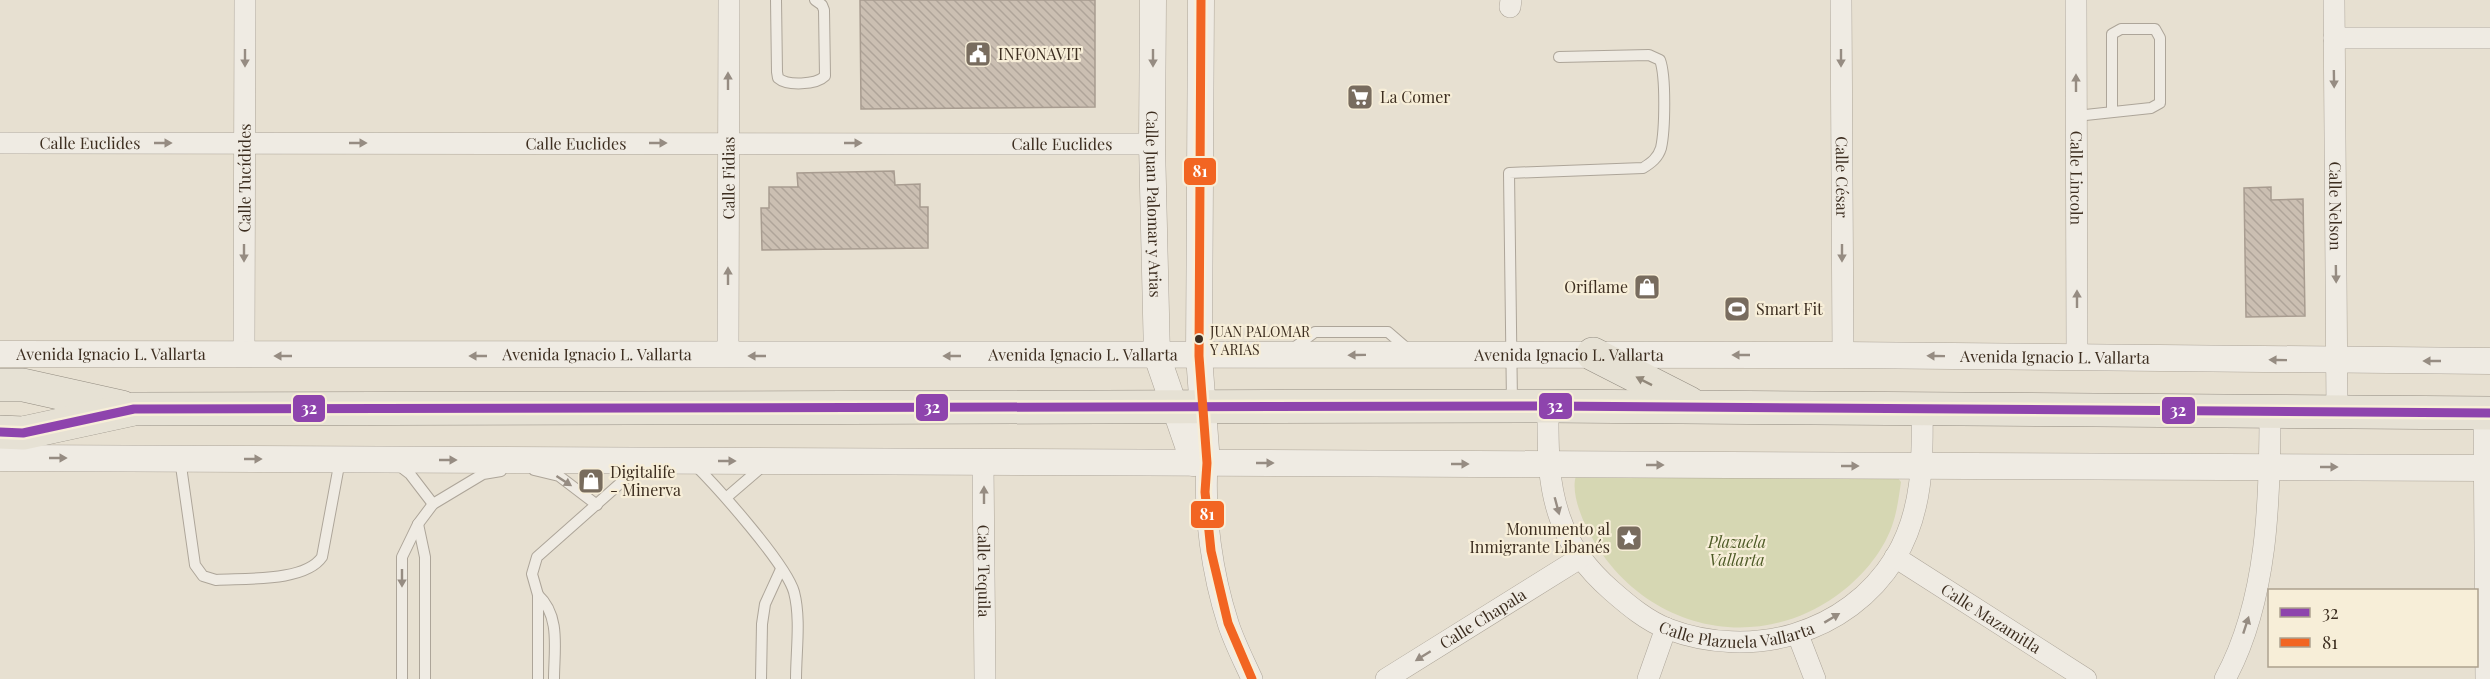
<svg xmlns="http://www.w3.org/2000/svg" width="2490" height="679" font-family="'Playfair Display',serif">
  <defs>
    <pattern id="building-back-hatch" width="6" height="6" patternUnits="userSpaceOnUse" patternTransform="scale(1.5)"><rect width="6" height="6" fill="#cbbfb2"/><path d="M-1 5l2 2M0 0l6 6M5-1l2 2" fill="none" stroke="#afa499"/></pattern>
  </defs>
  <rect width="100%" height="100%" fill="#e7e0d1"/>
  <!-- green -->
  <path fill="#d6d7b3" d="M1576,476l321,1 4,5c-2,14 -4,30 -9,44 -10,28 -32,53 -56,70 -89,63 -203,27 -249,-68 -7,-13 -16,-38 -11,-52z"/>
  <!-- building -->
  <g fill="url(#building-back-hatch)" stroke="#a89c90" stroke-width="1.5">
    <path d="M860,0h235v107l-234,2z"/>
    <path d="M894,171l1,14 25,-1v23h8v41l-166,2 -1,-42h8v-21h29l-1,-14z"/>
    <path d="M2271,187v13l32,-1 2,117 -59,1 -2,-129z"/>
  </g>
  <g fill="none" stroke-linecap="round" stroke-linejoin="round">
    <defs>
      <g id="service">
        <path d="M776,0l1,72 1,6c9,8 38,7 47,-2l-1,-66 -2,-5 -7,-5"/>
        <path d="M2076,116l75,-8 9,-5v-65l-5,-9h-34l-9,5v77"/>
        <path d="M1291,350l24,-18h73l22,19"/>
        <path d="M1512,403l-3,-230 134,-5c8,-5 15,-10 18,-20 4,-18 5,-72 -1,-88l-11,-5 -90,2"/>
        <path d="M180,459l15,106 8,11 13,4c29,-2 89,2 106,-23l18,-97"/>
        <path d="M397,464l13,10 23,30"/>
        <path d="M695,465c23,23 91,99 99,127 7,27 2,59 2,87"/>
        <path d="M534,470l25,6 38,29"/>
        <path d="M727,497l36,-31"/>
        <path d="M418,524l7,33v122"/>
        <path d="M538,595c23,21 16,55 16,84"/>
        <path d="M402,679v-122l16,-33 15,-20 50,-30 18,-3"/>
        <path d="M538,679v-84l-6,-21 5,-17 105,-93"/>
        <path d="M761,679l1,-55 3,-20 16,-35"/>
      </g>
      <g id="minor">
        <path id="s1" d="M1841,0l2,355"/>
        <path id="s2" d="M2076,0l1,357"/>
        <path id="s3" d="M2334,0l3,412"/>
        <path d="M1510,7l1,-7"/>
        <path d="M2334,38h156"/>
        <path id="s4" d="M0,143l1152,1"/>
        <path id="s5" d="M244,356l1,-356"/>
        <path id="s6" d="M728,356l1,-356"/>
        <path id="s7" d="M1548,406c0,38 -1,76 12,112 10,30 29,53 52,73 16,14 35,30 56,38 83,31 179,6 227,-71 28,-46 28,-98 27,-150"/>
        <path d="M2484,413l2,266"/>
        <path id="s8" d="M983,463l2,216"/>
        <path d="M1207,463c-3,53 5,110 21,160 6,19 16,38 24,56"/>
        <path id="s9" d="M1895,557l191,122"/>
        <path d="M1798,635l17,44"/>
        <path id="s10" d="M1386,679l194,-121"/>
        <path d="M1648,679l18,-51"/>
        <path d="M2225,679c43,-79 45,-180 45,-268"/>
      </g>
      <g id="tertiary">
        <path id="s11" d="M1153,0l-1,144 5,212 37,107"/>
        <path d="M1201,0l-2,356 8,107"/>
        <path id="s12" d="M0,354l1843,1 647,6"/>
        <path d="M0,458l2490,10"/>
      </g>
      <g id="primary">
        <path d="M1593,354l96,49"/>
        <path d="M0,385h23l99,22"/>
        <path d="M0,432l23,1 111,-24 1414,-3 942,7"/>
      </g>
    </defs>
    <!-- service casing -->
    <use href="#service" stroke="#ada599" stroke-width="12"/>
    <!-- minor casing -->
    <use href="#minor" stroke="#ada599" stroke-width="22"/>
    <!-- tertiary casing -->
    <use href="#tertiary" stroke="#ada599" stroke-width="27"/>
    <!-- primary casing -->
    <use href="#primary" stroke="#928b80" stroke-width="34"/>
    <!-- service -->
    <use href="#service" stroke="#efebe3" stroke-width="10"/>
    <!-- minor -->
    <use href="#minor" stroke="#efebe3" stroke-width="21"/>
    <!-- tertiary -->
    <use href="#tertiary" stroke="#efebe3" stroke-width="26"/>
    <!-- primary -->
    <use href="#primary" stroke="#e6e1d4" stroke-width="33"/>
    <defs>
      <path id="bus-1" d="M0,432l23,1 111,-24 1414,-3 942,7"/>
      <path id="bus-2" d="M1201,0l-2,356 8,107 -2,29 6,59 17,72 24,56"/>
    </defs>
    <!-- bus-1 casing -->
    <use href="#bus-1" stroke="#f7eed8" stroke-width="14"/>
    <!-- bus-2 casing -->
    <use href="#bus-2" stroke="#f7eed8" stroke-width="14"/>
    <!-- bus-1 -->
    <use href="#bus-1" stroke="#8e44ad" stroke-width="9"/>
    <!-- bus-2 -->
    <use href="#bus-2" stroke="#f26522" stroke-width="9"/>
  </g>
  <!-- one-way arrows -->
  <defs><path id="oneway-solid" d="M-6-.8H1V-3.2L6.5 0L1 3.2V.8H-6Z" transform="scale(1.5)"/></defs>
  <g fill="#968c82">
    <use href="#oneway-solid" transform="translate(245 58) rotate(90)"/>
    <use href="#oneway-solid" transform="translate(1153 58) rotate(90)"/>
    <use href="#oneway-solid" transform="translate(1841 58) rotate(90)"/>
    <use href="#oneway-solid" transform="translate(2334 79) rotate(89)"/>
    <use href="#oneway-solid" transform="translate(728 81) rotate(-90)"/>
    <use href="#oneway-solid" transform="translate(2076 83) rotate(-90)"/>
    <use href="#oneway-solid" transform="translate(163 143)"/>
    <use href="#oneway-solid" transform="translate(358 143)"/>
    <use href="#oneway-solid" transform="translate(658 143)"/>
    <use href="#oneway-solid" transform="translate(853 143)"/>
    <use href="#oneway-solid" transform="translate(244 253) rotate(90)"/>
    <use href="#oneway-solid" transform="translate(1842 253) rotate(90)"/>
    <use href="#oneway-solid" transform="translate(2336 274) rotate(89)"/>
    <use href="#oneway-solid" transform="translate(728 276) rotate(-90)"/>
    <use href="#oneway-solid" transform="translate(2077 299) rotate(-90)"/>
    <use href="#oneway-solid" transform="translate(1357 355) rotate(179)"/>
    <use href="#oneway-solid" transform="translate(1741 355) rotate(-180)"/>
    <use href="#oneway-solid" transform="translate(283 356) rotate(180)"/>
    <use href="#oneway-solid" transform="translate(478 356) rotate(180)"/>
    <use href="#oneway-solid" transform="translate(757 356) rotate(-180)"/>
    <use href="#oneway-solid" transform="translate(952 356) rotate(-180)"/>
    <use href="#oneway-solid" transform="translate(1936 356) rotate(-179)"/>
    <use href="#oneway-solid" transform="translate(2278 360) rotate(-179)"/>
    <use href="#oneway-solid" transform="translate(2432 361) rotate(180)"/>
    <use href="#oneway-solid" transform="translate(58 458)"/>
    <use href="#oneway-solid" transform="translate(253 459)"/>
    <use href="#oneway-solid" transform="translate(448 460)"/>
    <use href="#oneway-solid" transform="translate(727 461)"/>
    <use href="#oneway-solid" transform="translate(1265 463)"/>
    <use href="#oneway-solid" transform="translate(1460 464)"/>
    <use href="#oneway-solid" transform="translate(1655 465)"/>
    <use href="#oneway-solid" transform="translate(1850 466)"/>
    <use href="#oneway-solid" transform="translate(2329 467)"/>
    <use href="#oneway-solid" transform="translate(564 481) rotate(33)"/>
    <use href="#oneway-solid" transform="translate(984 495) rotate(-90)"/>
    <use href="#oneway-solid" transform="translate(1557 506) rotate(75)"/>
    <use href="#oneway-solid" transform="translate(402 578) rotate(90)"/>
    <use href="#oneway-solid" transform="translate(1832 618) rotate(-31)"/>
    <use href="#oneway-solid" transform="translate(2246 625) rotate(-72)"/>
    <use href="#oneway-solid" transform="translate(1423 656) rotate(148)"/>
  </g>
  <use fill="#92887a" href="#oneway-solid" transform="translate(1644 381) rotate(-153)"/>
  <!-- icons -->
  <defs>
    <symbol id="civic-square" viewBox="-11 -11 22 22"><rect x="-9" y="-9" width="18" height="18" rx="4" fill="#786c5e" stroke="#f7eed8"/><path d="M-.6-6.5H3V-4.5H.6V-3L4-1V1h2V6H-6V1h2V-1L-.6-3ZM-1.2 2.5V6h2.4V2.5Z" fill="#fff"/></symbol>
    <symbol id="supermarket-square" viewBox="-11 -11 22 22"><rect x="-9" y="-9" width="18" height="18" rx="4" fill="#786c5e" stroke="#f7eed8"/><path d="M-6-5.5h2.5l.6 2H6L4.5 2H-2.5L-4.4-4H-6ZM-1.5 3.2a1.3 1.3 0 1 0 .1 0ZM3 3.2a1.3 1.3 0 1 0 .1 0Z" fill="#fff"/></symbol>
    <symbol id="shop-square" viewBox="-11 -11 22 22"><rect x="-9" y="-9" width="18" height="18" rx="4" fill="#786c5e" stroke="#f7eed8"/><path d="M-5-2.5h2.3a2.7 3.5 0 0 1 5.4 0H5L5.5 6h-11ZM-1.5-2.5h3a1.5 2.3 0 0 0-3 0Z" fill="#fff"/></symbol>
    <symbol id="stadium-square" viewBox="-11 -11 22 22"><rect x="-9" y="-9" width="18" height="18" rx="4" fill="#786c5e" stroke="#f7eed8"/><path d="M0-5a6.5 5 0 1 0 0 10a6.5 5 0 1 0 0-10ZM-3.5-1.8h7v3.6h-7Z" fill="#fff"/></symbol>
    <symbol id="sight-square" viewBox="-11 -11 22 22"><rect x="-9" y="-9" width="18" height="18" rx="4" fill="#786c5e" stroke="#f7eed8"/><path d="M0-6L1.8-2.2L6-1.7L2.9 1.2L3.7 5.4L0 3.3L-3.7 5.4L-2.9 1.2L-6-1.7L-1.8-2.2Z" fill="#fff"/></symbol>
  </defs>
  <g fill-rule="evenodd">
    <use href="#civic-square" x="963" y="39" width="30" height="30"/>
    <use href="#supermarket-square" x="1345" y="82" width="30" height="30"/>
    <use href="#shop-square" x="1632" y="272" width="30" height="30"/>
    <use href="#stadium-square" x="1722" y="294" width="30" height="30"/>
    <use href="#shop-square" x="576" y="466" width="30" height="30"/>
    <use href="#sight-square" x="1614" y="523" width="30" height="30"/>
  </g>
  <!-- markers -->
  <circle fill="#3d2e20" stroke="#f7eed8" stroke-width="2" cx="1199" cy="339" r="5"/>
  <g text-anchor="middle" stroke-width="4.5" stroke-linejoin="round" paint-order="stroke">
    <!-- bus labels -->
    <g font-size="14" fill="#3d2e20" stroke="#f7eed8" text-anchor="start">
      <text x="1210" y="337">JUAN PALOMAR<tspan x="1210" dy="18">Y ARIAS</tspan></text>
    </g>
    <!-- poi labels -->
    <g font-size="16" fill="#3d2e20" stroke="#f7eed8" text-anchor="start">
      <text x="998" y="60">INFONAVIT</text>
      <text x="1380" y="103">La Comer</text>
      <text x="1628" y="293" text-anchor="end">Oriflame</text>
      <text x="1756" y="315">Smart Fit</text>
      <text x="610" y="478">Digitalife<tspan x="610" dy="18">- Minerva</tspan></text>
      <text x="1610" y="535" text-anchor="end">Monumento al<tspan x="1610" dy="18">Inmigrante Libanés</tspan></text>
    </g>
    <!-- street labels -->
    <g font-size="16" fill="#3d2e20" stroke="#f7eed8">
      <text dy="6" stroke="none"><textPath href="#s4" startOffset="90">Calle Euclides</textPath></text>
      <text dy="6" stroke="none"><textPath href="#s4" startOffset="576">Calle Euclides</textPath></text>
      <text dy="6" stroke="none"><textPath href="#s4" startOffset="1062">Calle Euclides</textPath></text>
      <text dy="6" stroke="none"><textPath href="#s1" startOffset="177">Calle César</textPath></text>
      <text dy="6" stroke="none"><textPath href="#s5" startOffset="178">Calle Tucídides</textPath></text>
      <text dy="6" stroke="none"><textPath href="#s6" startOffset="178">Calle Fidias</textPath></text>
      <text dy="6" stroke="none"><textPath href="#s2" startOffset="178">Calle Lincoln</textPath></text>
      <text dy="6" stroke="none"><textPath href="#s11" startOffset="204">Calle Juan Palomar y Arias</textPath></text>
      <text dy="6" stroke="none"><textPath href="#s3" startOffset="206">Calle Nelson</textPath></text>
      <text dy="6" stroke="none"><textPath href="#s12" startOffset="111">Avenida Ignacio L. Vallarta</textPath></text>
      <text dy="6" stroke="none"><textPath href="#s12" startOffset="1569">Avenida Ignacio L. Vallarta</textPath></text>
      <text dy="6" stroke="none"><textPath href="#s12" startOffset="597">Avenida Ignacio L. Vallarta</textPath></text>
      <text dy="6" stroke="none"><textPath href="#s12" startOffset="1083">Avenida Ignacio L. Vallarta</textPath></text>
      <text dy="6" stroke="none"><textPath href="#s12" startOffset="2055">Avenida Ignacio L. Vallarta</textPath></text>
      <text dy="6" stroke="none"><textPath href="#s8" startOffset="108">Calle Tequila</textPath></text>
      <text dy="6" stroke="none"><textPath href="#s9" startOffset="114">Calle Mazamitla</textPath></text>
      <text dy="6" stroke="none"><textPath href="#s10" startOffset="114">Calle Chapala</textPath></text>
      <text dy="6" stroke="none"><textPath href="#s7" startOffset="342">Calle Plazuela Vallarta</textPath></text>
    </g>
    <!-- park labels -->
    <g font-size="16" font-style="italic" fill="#4d5a26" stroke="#f7eed8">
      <text x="1737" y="548">Plazuela<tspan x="1737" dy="18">Vallarta</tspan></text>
    </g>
  </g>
  <g stroke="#f7eed8" stroke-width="2">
    <rect x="1183" y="157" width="34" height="29" rx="6" fill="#f26522"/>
    <rect x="1538" y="392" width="35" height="28" rx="6" fill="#8e44ad"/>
    <rect x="915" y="393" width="34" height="29" rx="6" fill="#8e44ad"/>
    <rect x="292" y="394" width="34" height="29" rx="6" fill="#8e44ad"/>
    <rect x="2161" y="396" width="35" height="29" rx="6" fill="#8e44ad"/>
    <rect x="1190" y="500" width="35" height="29" rx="6" fill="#f26522"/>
  </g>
  <g font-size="16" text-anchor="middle" font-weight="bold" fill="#fff">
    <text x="1200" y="177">81</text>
    <text x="1555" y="412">32</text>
    <text x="932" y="413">32</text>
    <text x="309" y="414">32</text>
    <text x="2178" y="416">32</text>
    <text x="1207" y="520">81</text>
  </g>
  <!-- legend -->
  <rect x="2268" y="589" width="210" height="78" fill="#f7eed8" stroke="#ada18e" stroke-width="1.5"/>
  <rect x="2280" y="608" width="30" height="9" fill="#8e44ad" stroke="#ada18e" stroke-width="1.5"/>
  <text x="2322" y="619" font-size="18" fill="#3d2e20">32</text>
  <rect x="2280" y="638" width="30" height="9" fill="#f26522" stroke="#ada18e" stroke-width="1.5"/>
  <text x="2322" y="649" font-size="18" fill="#3d2e20">81</text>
</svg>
